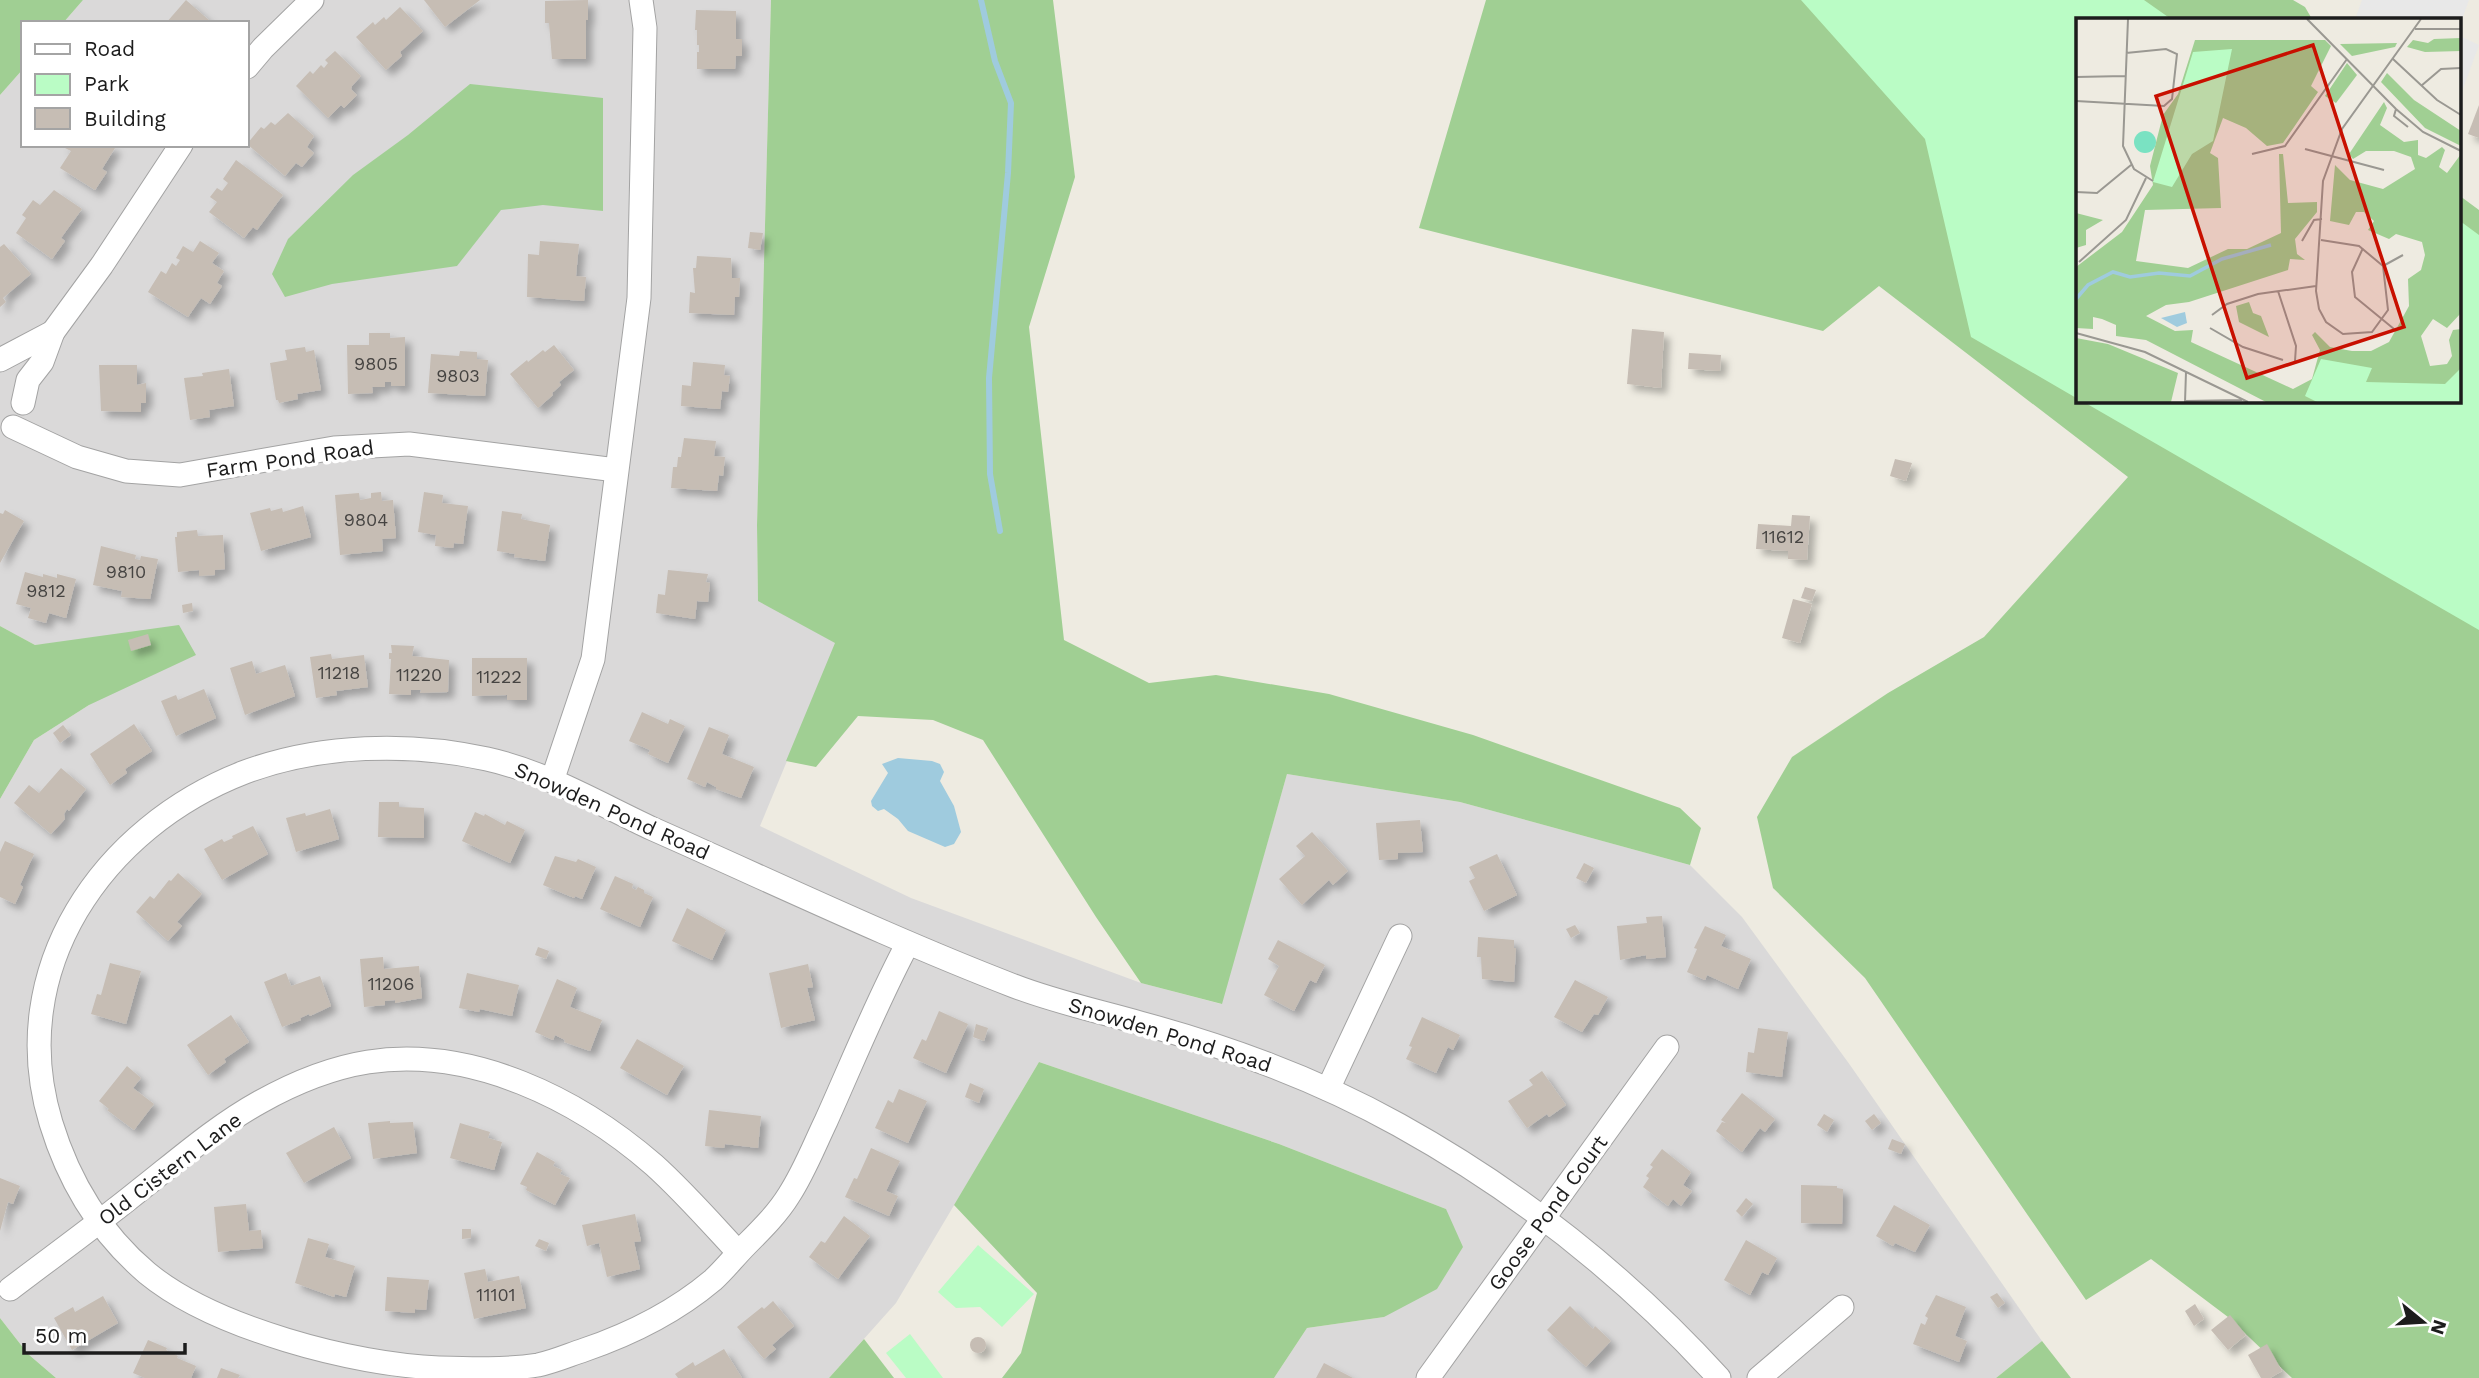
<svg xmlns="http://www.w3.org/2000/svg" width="2479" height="1378" font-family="'Work Sans',sans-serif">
  <defs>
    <filter id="shadow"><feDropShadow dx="6" dy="6" stdDeviation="3.5" flood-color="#0004"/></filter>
  </defs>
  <rect width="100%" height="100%" fill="#eeebe1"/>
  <!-- residential -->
  <path fill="#dad9d9" d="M83,0h688l-14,525 1,75 78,43 -76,183 151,72 230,85 80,21 66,-230 173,28 230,63 52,52 108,148 192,276 -46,37h-722l33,-50 77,-11 62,-108 -167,-65 -240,-82 -143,241 -67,75h-773l-28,-24 -28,-36v-519l34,-59 55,-35 4,-65 -58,5 -35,-19v-531l23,-26v76h224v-122h-184z"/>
  <!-- forest -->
  <g fill="#a0cf93">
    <path d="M0,0h83l-20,23h-40v46l-23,26z"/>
    <path d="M771,0h282l22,177 -46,150 35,313 85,43 67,-8 113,19 144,41 207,73 21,20 -11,37 -230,-63 -173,-28 -65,230 -81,-21 -45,-66 -113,-177 -50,-20 -75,-4 -42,51 -30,-6 49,-118 -77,-42 -1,-76z"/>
    <path d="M1486,0h807l12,7 7,12h-234v382h382v-205l19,14v1168h-187l-64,-61 -77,-58 -65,41 -221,-322 -92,-90 -16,-71 35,-60 96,-64 96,-56 144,-160 -249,-191 -56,45 -404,-103z"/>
    <path d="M470,84l133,14v113l-60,-6 -42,5 -44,56 -125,18 -47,13 -13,-23 16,-35 65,-64 55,-40z"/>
    <path d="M179,625l17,30 -107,50 -55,35 -34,59v-173l35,19z"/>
    <path d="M1039,1062l240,82 167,65 17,38 -26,42 -53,28 -77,11 -33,50h-272l19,-25 16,-60 -83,-88z"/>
    <path d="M0,1318l28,36 28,24h-56z"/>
    <path d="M864,1339l30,39h-65z"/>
    <path d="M2042,1341l29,37h-75z"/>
  </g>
  <!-- park -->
  <g fill="#bafcc5">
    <path d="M1801,0h343l27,19h-93v380l-107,-62 -46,-198z"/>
    <path d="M2460,221l19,14v395l-397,-229h378z"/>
    <path d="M978,1245l56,49 -32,33 -22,-20 -24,1 -18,-16z"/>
    <path d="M910,1334l33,44h-37l-20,-25z"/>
  </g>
  <!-- parking -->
  <g fill="#e8e8e8">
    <path d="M2362,0h107l-9,25v-6h-105z"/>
    <path d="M2460,36l19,9 -19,52z"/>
  </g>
  <!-- water -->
  <path fill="#9fcbde" d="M898,758l34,3 8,3 4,8 -4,9 14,25 7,26 -7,12 -9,3 -37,-16 -10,-12 -14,-10 -6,2 -6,-5 -1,-5 17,-28 -6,-9z"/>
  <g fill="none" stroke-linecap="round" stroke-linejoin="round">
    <!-- stream -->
    <path stroke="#9fcbde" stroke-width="6" d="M981,0l14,61 16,42 -3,70 -19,205 1,96 10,57"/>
  </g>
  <!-- building -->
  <g fill="#c6bdb4" filter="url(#shadow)">
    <path d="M186,0l24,21 -1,2h-43z"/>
    <path d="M424,0h56l-35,27z"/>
    <path d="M588,0v20h-2v39h-34l-3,-36h-4v-22z"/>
    <path d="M400,7l23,24 -23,21 2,4 -16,14 -30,-33 17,-15 2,3 9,-8 2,3z"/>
    <path d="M696,10l40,1v28h6v17h-6l-1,13h-38v-17h2v-7h-2v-15h-2z"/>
    <path d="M335,51l26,25 -9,10 -1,3 6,6 -13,13 -3,-3 -13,13 -32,-32 14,-15 3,3 8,-9 3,3 4,-5 -3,-3z"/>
    <path d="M2479,105v33l-11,-4z"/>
    <path d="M288,113l26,23 -7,11 7,6 -12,14 -6,-4 -11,13 -38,-32 14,-17 3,2 7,-7 4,3z"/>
    <path d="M64,145h46l5,3 -13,21 5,3 -12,18 -35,-22 11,-17 -8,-4z"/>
    <path d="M236,160l47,35 -26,35 -4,-3 -9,11 -35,-26 8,-10 -7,-5 7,-9 5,3 6,-8 -5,-4z"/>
    <path d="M54,190l28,19 -21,29 4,3 -13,18 -36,-26 10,-15 -4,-3 11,-15 7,5z"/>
    <path d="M750,232l13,1 -3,17 -12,-2z"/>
    <path d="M200,241l19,12 -7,10 12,8 -7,12 5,3 -12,18 -9,-6 -13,19 -40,-25 13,-21 5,3 6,-11 4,3 4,-6 -4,-2 7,-12 10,6z"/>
    <path d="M540,241l39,3 -3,32 10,1 -2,24 -57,-4 1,-43 11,1z"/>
    <path d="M4,244l27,30 -28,24 3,4 -6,5v-60z"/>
    <path d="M697,256l34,2 1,20h8l-1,19h-4l-1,18 -45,-2 1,-21 5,1 -2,-25h3z"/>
    <path d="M1632,329l32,3 -3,56 -34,-4z"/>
    <path d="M369,333h21v5l15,-1v49h-14v-4h-6v5h-13l1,6 -25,1 -1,-49h22z"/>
    <path d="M554,345l20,25 -15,12 2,3 -9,8 1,2 -15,13 -28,-34 17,-14 1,2 15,-12 2,2z"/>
    <path d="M305,347l1,5 8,-2 7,40 -24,4 1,5 -19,4 -1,-3h-2l-6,-37 17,-3 -2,-10z"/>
    <path d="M460,351l17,1v7l11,1 -3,36 -57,-3 3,-39 28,2z"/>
    <path d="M1689,353l32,2 -1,16 -32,-2z"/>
    <path d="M693,362l32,3 -1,10 6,1 -2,16 -6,-1 -2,18 -39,-3 1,-21 9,1z"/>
    <path d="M99,365h38v20l9,-2v20h-5v9l-40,-1z"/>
    <path d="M229,369l5,37 -25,4 1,7 -20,3 -6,-42 19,-2 -1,-3z"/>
    <path d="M684,438l32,3 -2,15 11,1 -2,19 -4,-1 -2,16 -46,-3 2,-21h4l1,-10h3z"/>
    <path d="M1895,459l17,4 -6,18 -16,-5z"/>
    <path d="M381,492l1,9 11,-1 3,38 -14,1 1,12 -43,4 -5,-60 24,-2 1,7 11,-2v-5z"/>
    <path d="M424,492l19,3 -1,8 26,3 -5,38 -9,-1 -1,5 -18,-2 1,-11 -18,-3z"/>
    <path d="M303,506l8,31 -50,14 -11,-38 20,-5 1,3 11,-3 1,4z"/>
    <path d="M5,510l19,11 -24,42v-50l3,1z"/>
    <path d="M502,511l20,3 -1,5 29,6 -5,36 -31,-4 1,-3 -18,-3z"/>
    <path d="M1792,515l18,1 -3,44 -19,-1v-8l-32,-2 2,-25 33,2z"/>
    <path d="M197,530l1,6 25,-1 2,34 -10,1v5l-16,1v-6l-21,2 -3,-35h2v-5z"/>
    <path d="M101,546l35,9 -1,4 5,1 1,-4 17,3 -8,40 -29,-2 1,-6 -29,-6z"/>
    <path d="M668,570l40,4 -2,8 4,1 -2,19 -11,-1 -2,18 -39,-6 2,-19 7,1z"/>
    <path d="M25,572l18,5v-3l14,4v-4l19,5 -10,39 -17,-5 -3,10 -18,-5 3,-10 -15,-4z"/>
    <path d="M1805,587l11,3 -4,11 -11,-3z"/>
    <path d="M1793,599l19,5 -12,39 -18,-5z"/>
    <path d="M192,603l1,8 -10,2 -1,-8z"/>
    <path d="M148,634l3,11 -20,6 -3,-11z"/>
    <path d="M391,645l23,1 -2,10 37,4 -1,32 -28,1 1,-3h-10v5l-22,-1 2,-35h-2v-6h3z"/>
    <path d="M331,654l1,5 32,-4 4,32 -32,4 1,4 -21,3 -6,-41z"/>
    <path d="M472,658h55v42h-20v-5l-35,1z"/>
    <path d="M252,661l4,13 29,-9 10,31 -50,19 -15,-47z"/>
    <path d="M204,689l12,29 -40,18 -15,-35 15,-6 2,5z"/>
    <path d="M642,712l26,12 2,-5 15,7 -17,37 -20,-9 2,-4 -21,-9z"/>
    <path d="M134,724l18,27 -27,18 2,4 -17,12 -20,-31z"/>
    <path d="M63,725l8,10 -11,8 -7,-10z"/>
    <path d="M709,727l20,8 -7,19 32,13 -13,31 -25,-9v-2l-9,-5 -2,5 -18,-8z"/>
    <path d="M61,768l25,21 -17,22 -2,-2 -3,5 1,5 -14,15 -37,-31 15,-18 10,8z"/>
    <path d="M379,802h20v5l25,1v30l-46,-1z"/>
    <path d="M330,809l9,30 -43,13 -10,-34 19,-5 1,3z"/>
    <path d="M475,812l9,4 1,-2 20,11 2,-4 18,9 -15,33 -48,-22z"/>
    <path d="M1420,820l3,32 -25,1v6l-19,1 -3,-37z"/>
    <path d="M253,826l15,28 -46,26 -18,-31 18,-10 2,3 9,-4 -1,-2z"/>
    <path d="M1312,832l36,39 -15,14 -4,-5 -27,25 -23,-26 26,-23 -9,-10z"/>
    <path d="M5,841l29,13 -14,31 3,2 -8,17 -15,-7v-45z"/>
    <path d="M1497,854l20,41 -33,16 -15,-30 6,-3 -6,-11z"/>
    <path d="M555,856l21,6 2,-3 18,8 -14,32 -7,-3 -1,2 -31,-13z"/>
    <path d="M1584,863l10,5 -8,15 -10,-5z"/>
    <path d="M178,873l24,21 -25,28 5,4 -14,15 -32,-29 14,-16 4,3 15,-19 2,1z"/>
    <path d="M615,876l18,8 -1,4 4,2 2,-3 6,3v3l9,4 -13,30 -40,-18z"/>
    <path d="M687,908l39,22 -14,30 -40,-19z"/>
    <path d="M1662,916l4,41 -20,2v-4l-26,5 -3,-34 30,-3 -1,-6z"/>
    <path d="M1575,925l5,8 -9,5 -5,-9z"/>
    <path d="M1705,926l21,9 -5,11 30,13 -13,30 -31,-14 -2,5 -18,-8 10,-23 -3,-1z"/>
    <path d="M1478,937l36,3v8h2l-2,34 -32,-3 -1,-22h-4z"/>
    <path d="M1278,940l47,25 -9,18 -6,-3 -16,31 -30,-16 15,-29 -11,-7z"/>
    <path d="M538,947l11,4 -3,8 -11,-4z"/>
    <path d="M383,957l1,12 35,-3 3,32 -27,5v-3l-10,1v4l-21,2 -4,-48z"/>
    <path d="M110,963l31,8 -15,53 -35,-10 6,-20 4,1z"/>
    <path d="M808,964l5,23 -6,1 8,32 -34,8 -12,-55z"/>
    <path d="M286,973l5,13 29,-10 11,30 -21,10 -1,-2 -9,4 1,2 -19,7 -18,-45z"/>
    <path d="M467,973l52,12 -7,31 -32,-7 -1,3 -20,-4z"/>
    <path d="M557,979l20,9 -7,19 32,13 -12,31 -26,-9 1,-2 -10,-5 -2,5 -18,-8z"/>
    <path d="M1575,980l33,17 -10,18 -4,-1 -12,18 -28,-15z"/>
    <path d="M939,1011l29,13 -22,49 -33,-15 9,-19 4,2z"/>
    <path d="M231,1015l18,27 -25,17 2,3 -18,13 -21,-30z"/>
    <path d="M1422,1017l38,18 -7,15 -5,-3 -12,26 -30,-14 6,-12 -3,-1z"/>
    <path d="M976,1024l12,4 -4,13 -11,-4z"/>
    <path d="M1758,1028l30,4 -6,45 -36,-5 2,-20 6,1z"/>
    <path d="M637,1039l47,27 -17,29 -47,-27z"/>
    <path d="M127,1066l14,12 -8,10 21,16 -20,26 -27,-20 2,-1 -10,-8z"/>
    <path d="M1542,1071l24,34 -17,12 -2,-3 -20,14 -19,-27 25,-16 -4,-5z"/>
    <path d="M970,1083l14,6 -5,14 -14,-6z"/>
    <path d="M899,1089l28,12 -19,42 -33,-15 13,-28 5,3z"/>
    <path d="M1742,1093l33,26 -10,13 -5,-4 -18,24 -26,-21 6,-9 4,1 -5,-3z"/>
    <path d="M709,1110l52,6 -3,32 -33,-4 -1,4 -19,-2z"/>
    <path d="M1824,1114l10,6 -7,12 -10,-7z"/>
    <path d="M1874,1114l7,9 -9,7 -7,-9z"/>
    <path d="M390,1121v2l23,-1 4,31 -44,6 -5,-36z"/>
    <path d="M460,1123l30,9 -2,6 14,4 -8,28 -44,-12z"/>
    <path d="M334,1127l17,31 -47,25 -18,-30z"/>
    <path d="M1892,1139l13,5 -4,10 -13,-5z"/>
    <path d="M871,1148l29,13 -14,30 12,5 -9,20 -44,-19 9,-19 3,1z"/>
    <path d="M1662,1149l29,23 -8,13 9,6 -11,15 -8,-7 -5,7 -25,-19 6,-9 -3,-2 7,-9 -3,-2z"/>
    <path d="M537,1152l18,10 -2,4 9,4 -2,4 10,4 -15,27 -29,-15 1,-3 -7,-3z"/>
    <path d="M0,1178l20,8 -7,18 -5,-2 -8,29z"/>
    <path d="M1801,1185l36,1v2l6,1 -1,35 -41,-1z"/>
    <path d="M1746,1198l7,6 -11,13 -6,-6z"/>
    <path d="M246,1204l3,27 12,-1 2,18 -45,4 -4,-45z"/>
    <path d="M1894,1205l36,20 -15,27 -20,-9 -2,3 -17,-10z"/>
    <path d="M635,1214l6,27 -7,1 6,27 -33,8 -8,-34 -12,3 -5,-21z"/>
    <path d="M844,1216l26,20 -32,43 -29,-22 12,-16 4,2z"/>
    <path d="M462,1229h9v9l-9,1z"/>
    <path d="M308,1238l21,6 -4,13 30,9 -9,31 -11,-3 -1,3 -39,-14z"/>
    <path d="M539,1239l10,4 -3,8 -11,-5z"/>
    <path d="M1746,1240l31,18 -9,17 -6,-3 -12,23 -26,-15z"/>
    <path d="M485,1269l3,13 31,-6 7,32 -52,11 -10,-46z"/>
    <path d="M387,1277l42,3 -3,30 -11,-1v4l-30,-2z"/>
    <path d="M1997,1293l8,10 -7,5 -8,-11z"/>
    <path d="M1936,1295l30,12 -11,29 12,5 -8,21 -46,-18 8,-21 4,2 3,-7 -3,-2z"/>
    <path d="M103,1296l15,27 -46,27 -18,-32 19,-11 2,5z"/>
    <path d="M773,1301l21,25 -22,19 4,4 -12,10 -27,-32 25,-20 2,2z"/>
    <path d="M2195,1304l9,15 -10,7 -9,-15z"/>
    <path d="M1570,1306l23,23 2,-3 16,15 -25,26 -39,-37z"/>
    <path d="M2230,1315l16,20 -18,15 -17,-20z"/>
    <circle cx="978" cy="1345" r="8"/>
    <path d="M148,1340l19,8 -1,2 12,6 -1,2 19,8 -5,12h-46l-12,-5z"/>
    <path d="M2267,1344l15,27 -12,7h-9l-13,-23z"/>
    <path d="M724,1349l18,29h-64l-3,-4 18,-12 2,4z"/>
    <path d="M1324,1363l29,15h-37z"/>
    <path d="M221,1368l19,7 -2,3h-21z"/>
  </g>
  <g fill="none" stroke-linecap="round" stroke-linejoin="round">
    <defs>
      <g id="street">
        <path d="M247,67l16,-19 49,-48"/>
        <path d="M53,332l49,-67 79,-120"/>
        <path d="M0,360l53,-28 -11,30 -14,18 -5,23"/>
        <path d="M13,427l64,30 49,14 54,4 154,-27 75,-4 207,26"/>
        <path d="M552,781l41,-122 46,-361 6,-270 -4,-28"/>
        <path d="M908,943c-31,58 -55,118 -82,178 -12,25 -22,51 -37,74 -11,18 -27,34 -42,49 -12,12 -22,25 -34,36 -38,32 -82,54 -129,70 -15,5 -31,12 -46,15 -32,5 -67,4 -99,3 -85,-3 -225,-40 -292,-95 -47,-40 -78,-91 -96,-150 -47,-153 51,-296 194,-351 75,-28 165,-30 242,-13 59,13 112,45 166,70 120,53 239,110 361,157 41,16 84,25 126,37 89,24 178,57 259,102 119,66 228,152 320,253"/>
        <path d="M1328,1089l72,-153"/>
        <path d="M10,1289c42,-32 85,-63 126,-96 41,-32 79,-66 124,-91 34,-19 70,-34 108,-40 104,-16 210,37 286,103 30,27 57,58 84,87"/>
        <path d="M1428,1378l239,-331"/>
        <path d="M1759,1378l83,-71"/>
      </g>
    </defs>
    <!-- street casing -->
    <use href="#street" stroke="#a3a3a3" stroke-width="25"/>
    <!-- street -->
    <use href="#street" stroke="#fff" stroke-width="23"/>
  </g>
  <g text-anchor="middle" stroke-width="7" stroke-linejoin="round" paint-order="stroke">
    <!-- number labels -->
    <g font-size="18" fill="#464442">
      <text x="376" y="370">9805</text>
      <text x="458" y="382">9803</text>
      <text x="366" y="526">9804</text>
      <text x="1783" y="543">11612</text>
      <text x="126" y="578">9810</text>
      <text x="46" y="597">9812</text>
      <text x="339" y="679">11218</text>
      <text x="419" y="681">11220</text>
      <text x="499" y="683">11222</text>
      <text x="391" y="990">11206</text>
      <text x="496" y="1301">11101</text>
    </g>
    <!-- street labels -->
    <g font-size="21" fill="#1c1c1c" stroke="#fff">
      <text transform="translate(290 459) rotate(-8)" y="7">Farm Pond Road</text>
      <text transform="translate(612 811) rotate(24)" y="7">Snowden Pond Road</text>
      <text transform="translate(1170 1035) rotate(17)" y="7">Snowden Pond Road</text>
      <text transform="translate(170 1169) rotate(-37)" y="7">Old Cistern Lane</text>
      <text transform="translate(1548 1213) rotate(-54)" y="7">Goose Pond Court</text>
    </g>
  </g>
  <!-- overview -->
  <g transform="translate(2076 18)">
    <rect width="385" height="385" fill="#eeebe1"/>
    <path d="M385,20v13l-36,1 -18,-5 6,-7 15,3 6,-4zM119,22h130l6,6 -20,40 7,6 -35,51 -16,3 -21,-18 -23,-10 -13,35 8,5 3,50 -76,2 -9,51 52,7 40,-19h19l34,-16 -2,-79h4l5,49 29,-1v10l-22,27 2,15 8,6 -15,-1 -2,11 -99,32 -23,3 -20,11 29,15 18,-1 -2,12 102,47 19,-10 8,-29 -8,-15 3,-3 15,15 22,4h19l18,-9 20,-36 -1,-27 13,-9 4,-15 -3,-13 -26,-8 -7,5 -21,-9 6,-9 -10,-9h-8l-7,13 -19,-4 5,-56 15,15 33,9 32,-20 -4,-12 -17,-6h-28l-13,8 -4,-5 35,-52 3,6 -7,17 24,17 14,-2v15l8,3 16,-11 3,3 -6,17 8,6 14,-19v159l-14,15 -14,-9 -12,17 9,30 17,-2 5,-8 -3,-16 4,-10 8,-1v73h-195l-120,-62 -30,-4v-11l-14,-6 -9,-2v12l-17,-1v-61l46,-35 31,-47 -3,-19 13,-51 15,-21zM321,25l-2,4 -43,9 -12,-12zM271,45l10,12 -21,28 -11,-7zM311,55l27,27 47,31v15l-36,-18 -44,-46zM0,195l27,7 -17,10v15l-10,3zM173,284l4,11 8,3 8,21 -30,-15 -3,-16zM0,320l32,6 70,29 -7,29h-95z" fill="#a0cf93"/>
    <path d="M156,31l-19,92 -21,13 -20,33 -19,-5 40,-130zM245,341l51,9 -6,14 79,2 16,-16v34h-144l-12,-6z" fill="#bafcc5"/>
    <path d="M58 124a11 11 0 1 1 22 0a11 11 0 1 1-22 0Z" fill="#7ae2c2"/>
    <path d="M109,294l2,11 -10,4 -16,-9z" fill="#9fcbde"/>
    <path fill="none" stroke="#9fcbde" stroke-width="3.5" d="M0,281l12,-14 25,-13 17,5 29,-4 31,3 32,-17 49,-14"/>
    <path fill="none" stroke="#9a9892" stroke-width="2" d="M52,1l-5,127 11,23 19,12M231,1l89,90 27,23 38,19M339,11h46M317,41l44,41 24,15M0,59l49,-1M345,68l20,-17 20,-1M0,83l88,5 8,-7 5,-45 -11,-5 -40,4M320,91l-2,7 14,11M229,131l79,21M176,136l33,-8 62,-87M0,174l21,1 34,-28M245,222l38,6 24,20 5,44 -16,22 -29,2 -17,-12 -7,-13 -3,-18 7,-110 19,-52 79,-110M226,223l12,-21 8,-1M287,230l-11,24 3,25 39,32M3,244l47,-42 20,-42M307,248l20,-11M202,273l18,55 -1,15M136,297l15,-11 31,-10 58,-8M134,310l33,19 40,13M0,315l69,19 103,50M109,383l57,-1M109,384l1,-30"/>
    <path fill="#c81000" fill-opacity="0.15" stroke="#c81000" stroke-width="3.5" d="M237,27l91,282 -157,51 -91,-282z"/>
    <rect width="385" height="385" fill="none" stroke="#1c1c1c" stroke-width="3.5"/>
  </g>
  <!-- legend -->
  <rect x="21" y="21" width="228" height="126" fill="#ffffff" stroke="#a4a4a4" stroke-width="2"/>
  <rect x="35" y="44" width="35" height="10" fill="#ffffff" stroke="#a4a4a4" stroke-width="2"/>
  <text x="84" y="56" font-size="21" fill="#1c1c1c">Road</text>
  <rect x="35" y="74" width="35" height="21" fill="#bafcc5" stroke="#a4a4a4" stroke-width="2"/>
  <text x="84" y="91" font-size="21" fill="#1c1c1c">Park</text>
  <rect x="35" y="108" width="35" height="21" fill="#c6bdb4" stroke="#a4a4a4" stroke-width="2"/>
  <text x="84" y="126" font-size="21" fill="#1c1c1c">Building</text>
  <!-- north arrow -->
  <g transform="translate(2423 1322) rotate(108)" stroke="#ffffff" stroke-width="5" paint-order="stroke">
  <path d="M0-5L12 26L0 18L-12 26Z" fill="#1c1c1c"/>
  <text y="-10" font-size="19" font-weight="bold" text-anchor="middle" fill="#1c1c1c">N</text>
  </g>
  <!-- scale -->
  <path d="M24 1343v10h161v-10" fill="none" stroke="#1c1c1c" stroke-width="3.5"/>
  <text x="35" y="1343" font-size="21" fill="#1c1c1c" stroke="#ffffff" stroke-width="5" paint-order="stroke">50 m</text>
</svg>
